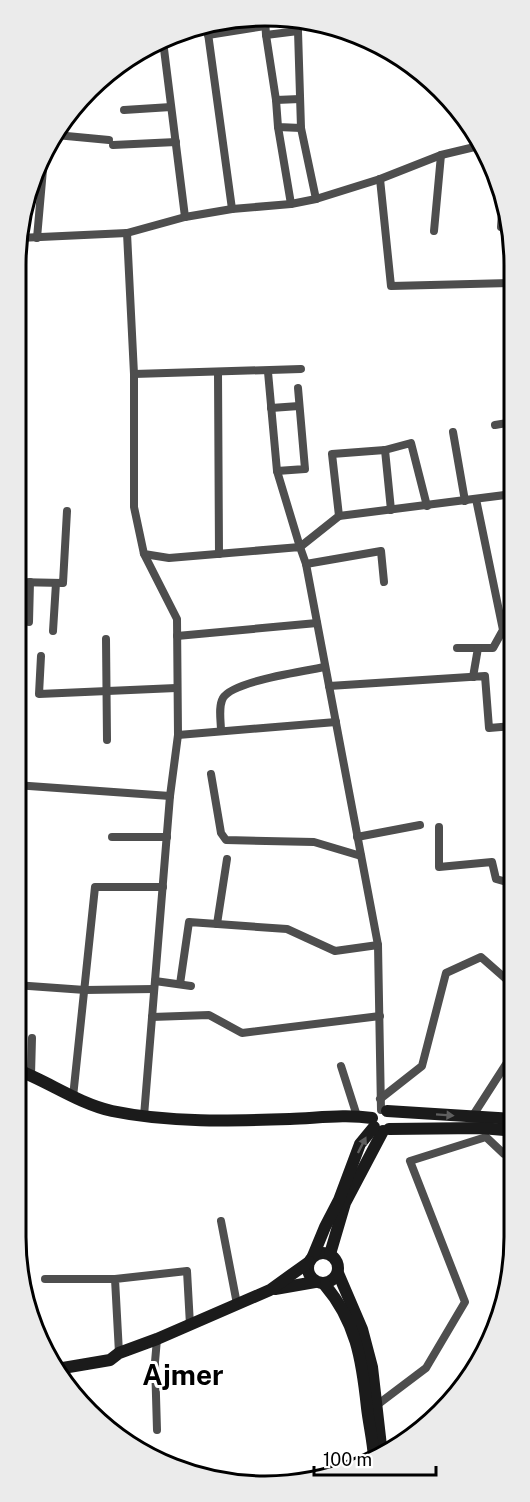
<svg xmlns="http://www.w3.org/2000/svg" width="530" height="1502" font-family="'Public Sans',sans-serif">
  <rect width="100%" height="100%" fill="#fff"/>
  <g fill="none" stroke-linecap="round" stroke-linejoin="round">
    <!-- street -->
    <g stroke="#4e4e4e" stroke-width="8">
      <path d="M265,19l1,16 32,-4 -1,-10"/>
      <path d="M207,26l25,183"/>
      <path d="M208,35l57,-9"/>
      <path d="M266,35l10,65 24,-1"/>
      <path d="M163,41l22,176"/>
      <path d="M276,100l2,27 23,1 -3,-97"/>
      <path d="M124,110l47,-3"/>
      <path d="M278,127l13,77"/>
      <path d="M301,128l15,71"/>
      <path d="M56,135l53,5"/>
      <path d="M113,145l63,-3"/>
      <path d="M380,179l11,107 122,-3"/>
      <path d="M501,227l2,-27"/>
      <path d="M434,231l7,-76"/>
      <path d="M127,233l7,141v133l10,47 25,4 131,-11 6,17 72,381 3,165"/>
      <path d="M19,238l108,-5 58,-16 47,-8 59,-5 25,-5 64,-20 61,-24 42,-10"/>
      <path d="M37,238l7,-80"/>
      <path d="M268,372l9,99 23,76 39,-31 -7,-62 53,-4 26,-7 16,63"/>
      <path d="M218,373l1,181"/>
      <path d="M134,374l167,-5"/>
      <path d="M271,408l28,-2"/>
      <path d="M495,425l18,-3"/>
      <path d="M453,432l12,69"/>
      <path d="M385,450l6,60"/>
      <path d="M277,471l28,-2 -7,-81"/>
      <path d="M339,516l174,-22"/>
      <path d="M144,554l33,65 1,116 -8,61 -26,320"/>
      <path d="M306,564l75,-13 3,31"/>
      <path d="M15,582l48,1 4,-72"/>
      <path d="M29,622l1,-40"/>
      <path d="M53,631l3,-48"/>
      <path d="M177,636l140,-13"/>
      <path d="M106,639l1,101"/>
      <path d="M457,648h36l10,-18 -27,-131"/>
      <path d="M41,656l-2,38 137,-6"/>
      <path d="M473,677l5,-29"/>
      <path d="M329,686l156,-10 4,52 25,-2"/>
      <path d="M221,731c0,-10 -3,-24 2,-33 10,-17 82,-27 102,-31"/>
      <path d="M178,735l158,-13"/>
      <path d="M211,774l10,59 5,7 88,2 47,14"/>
      <path d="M15,785l155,11"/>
      <path d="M439,827v40l53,-5 4,17 18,5"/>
      <path d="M112,837h55"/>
      <path d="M357,837l63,-12"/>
      <path d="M217,924l10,-65"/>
      <path d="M155,981l36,5"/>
      <path d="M180,984l9,-62 98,7 48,22 43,-6"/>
      <path d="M15,985l70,5 69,-1"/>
      <path d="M152,1017l57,-2 33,18 138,-17"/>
      <path d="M341,1066l16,50"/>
      <path d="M31,1075l1,-37"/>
      <path d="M73,1097l22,-210h68"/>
      <path d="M380,1099l42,-33 24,-93 35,-16 33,29"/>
      <path d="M472,1117l43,-67"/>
      <path d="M15,1179l7,70 -2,11"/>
      <path d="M221,1221l16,83"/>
      <path d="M45,1279h70"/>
      <path d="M119,1353l-4,-74 72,-8 3,54"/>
      <path d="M373,1408l53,-40 39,-66 -55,-141 76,-24 18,17 11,3"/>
      <path d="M157,1430l-2,-68 2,-23"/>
    </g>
    <!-- secondary -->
    <g stroke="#1b1b1b" stroke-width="12">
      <path d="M15,1069c33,12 62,34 97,42 58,12 119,10 178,8 28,-1 55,-5 82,-1"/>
      <path d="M387,1111l128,8"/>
      <path d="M389,1129l92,-1 34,3"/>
      <circle cx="323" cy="1268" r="15"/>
      <path d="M330,1254l15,-51 38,-72"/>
      <path d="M313,1256l12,-29 14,-27 21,-56 14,-17"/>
      <path d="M338,1273l24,56 10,38 10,88"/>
      <path d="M324,1284c32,37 38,76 43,124 2,17 6,33 7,50"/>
      <path d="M275,1289l40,-7"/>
      <path d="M57,1369l53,-9 9,-7 38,-14 113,-49 39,-28"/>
      <path d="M454,1395l11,-18 15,-17"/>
    </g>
  </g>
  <!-- one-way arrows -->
  <defs><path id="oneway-solid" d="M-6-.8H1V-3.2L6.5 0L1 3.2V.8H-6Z" transform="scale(1.5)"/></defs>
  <g fill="#5f5f5f">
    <use href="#oneway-solid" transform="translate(445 1115) rotate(4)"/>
    <use href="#oneway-solid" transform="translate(362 1145) rotate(-63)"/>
  </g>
  <g text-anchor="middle" stroke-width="6" stroke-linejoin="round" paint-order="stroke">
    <!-- town labels -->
    <g font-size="28" font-weight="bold" fill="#000" stroke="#fff">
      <text x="183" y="1385">Ajmer</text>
    </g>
  </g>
  <!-- crop -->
  <path d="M0 0H530V1502H0ZM265 26H265A239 239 0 0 1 504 265V1237A239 239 0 0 1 265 1476H265A239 239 0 0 1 26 1237V265A239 239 0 0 1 265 26Z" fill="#ebebeb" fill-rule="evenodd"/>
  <path fill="none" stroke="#000" stroke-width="3" d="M265 26H265A239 239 0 0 1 504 265V1237A239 239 0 0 1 265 1476H265A239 239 0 0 1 26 1237V265A239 239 0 0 1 265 26Z"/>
  <!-- scale -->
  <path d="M314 1466v9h122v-9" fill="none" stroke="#000000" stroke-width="3"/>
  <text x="323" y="1466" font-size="18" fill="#000000" stroke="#ffffff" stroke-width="4.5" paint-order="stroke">100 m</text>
</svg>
